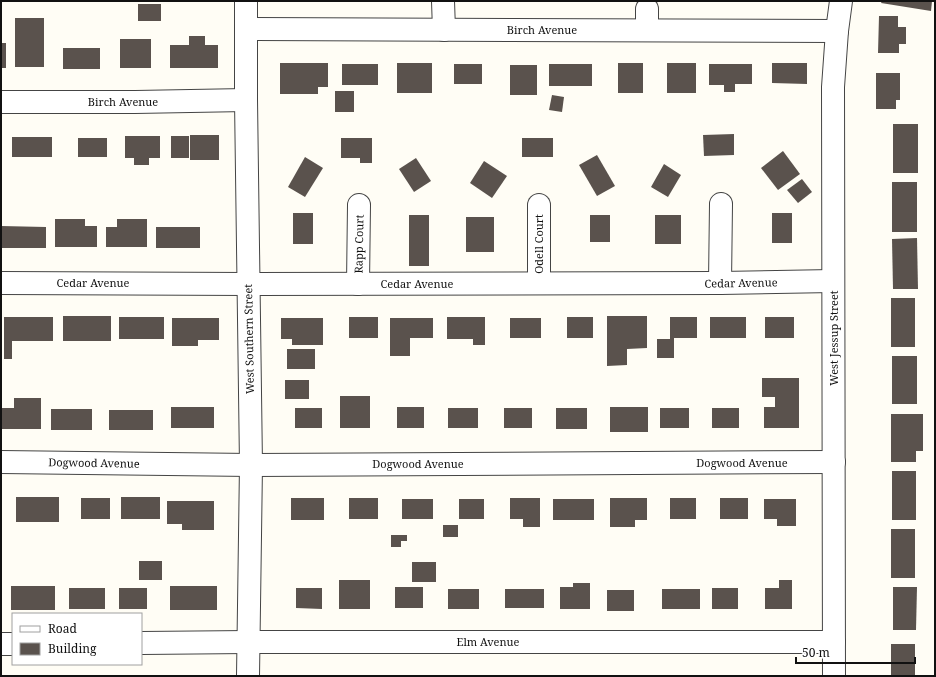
<svg xmlns="http://www.w3.org/2000/svg" width="936" height="677" font-family="'Noto Serif',serif">
  <rect width="100%" height="100%" fill="#fffdf5"/>
  <!-- building -->
  <g fill="#5a524d">
    <path d="M882,1h50l-1,10 -50,-8z"/>
    <rect x="138" y="4" width="23" height="17"/>
    <path d="M879,16h19v11h8v17h-7v9h-21z"/>
    <rect x="15" y="18" width="29" height="49"/>
    <path d="M189,36h16v9h13v23h-48v-23h19z"/>
    <rect x="120" y="39" width="31" height="29"/>
    <rect x="1" y="43" width="5" height="25"/>
    <rect x="63" y="48" width="37" height="21"/>
    <path d="M280,63h48v24h-10v7h-38z"/>
    <rect x="397" y="63" width="35" height="30"/>
    <rect x="618" y="63" width="25" height="30"/>
    <rect x="667" y="63" width="29" height="30"/>
    <path d="M772,63h35v21l-35,-1z"/>
    <rect x="342" y="64" width="36" height="21"/>
    <rect x="454" y="64" width="28" height="20"/>
    <rect x="549" y="64" width="43" height="22"/>
    <path d="M709,64h43v20h-17v8h-11v-7h-15z"/>
    <rect x="510" y="65" width="27" height="30"/>
    <path d="M876,73h24v27h-4v9h-20z"/>
    <rect x="335" y="91" width="19" height="21"/>
    <path d="M552,95l12,2 -2,15 -13,-2z"/>
    <rect x="893" y="124" width="25" height="49"/>
    <path d="M734,134v21l-30,1 -1,-21z"/>
    <rect x="190" y="135" width="29" height="25"/>
    <path d="M125,136h35v22h-11v7h-15v-7h-9z"/>
    <rect x="171" y="136" width="18" height="22"/>
    <rect x="12" y="137" width="40" height="20"/>
    <rect x="78" y="138" width="29" height="19"/>
    <path d="M341,138h31v25h-12v-5h-19z"/>
    <rect x="522" y="138" width="31" height="19"/>
    <path d="M783,151l17,23 -22,16 -17,-22z"/>
    <path d="M597,155l18,31 -18,10 -18,-31z"/>
    <path d="M305,157l18,11 -18,29 -17,-10z"/>
    <path d="M416,158l15,23 -17,11 -15,-23z"/>
    <path d="M484,161l23,15 -15,22 -22,-15z"/>
    <path d="M664,164l17,11 -13,22 -17,-10z"/>
    <path d="M802,179l10,13 -14,11 -11,-13z"/>
    <rect x="892" y="182" width="25" height="50"/>
    <rect x="293" y="213" width="20" height="31"/>
    <rect x="772" y="213" width="20" height="30"/>
    <rect x="409" y="215" width="20" height="51"/>
    <rect x="590" y="215" width="20" height="27"/>
    <rect x="655" y="215" width="26" height="29"/>
    <rect x="466" y="217" width="28" height="35"/>
    <path d="M55,219h30v7h12v21h-42z"/>
    <path d="M117,219h30v28h-41v-20h11z"/>
    <path d="M1,226l45,1v21h-45z"/>
    <rect x="156" y="227" width="44" height="21"/>
    <path d="M917,238l1,51h-25l-1,-50z"/>
    <rect x="891" y="298" width="24" height="49"/>
    <rect x="63" y="316" width="48" height="25"/>
    <path d="M607,316h40v32l-20,1v16l-20,1z"/>
    <path d="M4,317h49v24h-41v18h-8z"/>
    <rect x="119" y="317" width="45" height="22"/>
    <rect x="349" y="317" width="29" height="21"/>
    <path d="M447,317h38v28h-12v-6h-26z"/>
    <rect x="567" y="317" width="26" height="21"/>
    <path d="M670,317h27v21h-23v20h-17v-19h13z"/>
    <rect x="710" y="317" width="36" height="21"/>
    <rect x="765" y="317" width="29" height="21"/>
    <path d="M172,318h47v22h-21v6h-26z"/>
    <path d="M281,318h42v27h-31v-6h-11z"/>
    <path d="M390,318h43v20h-23v18h-20z"/>
    <rect x="510" y="318" width="31" height="20"/>
    <rect x="287" y="349" width="28" height="20"/>
    <rect x="892" y="356" width="25" height="48"/>
    <path d="M762,378h37v50h-35v-21h11v-10h-13z"/>
    <rect x="285" y="380" width="24" height="19"/>
    <rect x="340" y="396" width="30" height="32"/>
    <path d="M14,398h27v31h-40v-21h13z"/>
    <rect x="171" y="407" width="43" height="21"/>
    <rect x="397" y="407" width="27" height="21"/>
    <rect x="610" y="407" width="38" height="25"/>
    <rect x="295" y="408" width="27" height="20"/>
    <rect x="448" y="408" width="30" height="20"/>
    <rect x="504" y="408" width="28" height="20"/>
    <rect x="556" y="408" width="31" height="21"/>
    <rect x="660" y="408" width="29" height="20"/>
    <rect x="712" y="408" width="27" height="20"/>
    <rect x="51" y="409" width="41" height="21"/>
    <rect x="109" y="410" width="44" height="20"/>
    <path d="M891,414h32v37h-7v11h-25z"/>
    <rect x="892" y="471" width="24" height="49"/>
    <rect x="16" y="497" width="43" height="25"/>
    <rect x="121" y="497" width="39" height="22"/>
    <rect x="81" y="498" width="29" height="21"/>
    <rect x="291" y="498" width="33" height="22"/>
    <rect x="349" y="498" width="29" height="21"/>
    <path d="M510,498h30v29h-17v-8h-13z"/>
    <path d="M610,498h37v22h-12v7h-25z"/>
    <rect x="670" y="498" width="26" height="21"/>
    <rect x="720" y="498" width="28" height="21"/>
    <rect x="402" y="499" width="31" height="20"/>
    <rect x="459" y="499" width="25" height="20"/>
    <rect x="553" y="499" width="41" height="21"/>
    <path d="M764,499h32v27h-19v-7h-13z"/>
    <path d="M167,501h47v29h-32v-6h-15z"/>
    <rect x="443" y="525" width="15" height="12"/>
    <rect x="891" y="529" width="24" height="49"/>
    <path d="M391,535h16v6h-6v6h-10z"/>
    <rect x="139" y="561" width="23" height="19"/>
    <rect x="412" y="562" width="24" height="20"/>
    <rect x="339" y="580" width="31" height="29"/>
    <path d="M779,580h13v29h-27v-21h14z"/>
    <path d="M573,583h17v26h-30v-22h13z"/>
    <rect x="11" y="586" width="44" height="24"/>
    <rect x="170" y="586" width="47" height="24"/>
    <rect x="395" y="587" width="28" height="21"/>
    <path d="M893,587h24l-1,43h-23z"/>
    <rect x="69" y="588" width="36" height="21"/>
    <rect x="119" y="588" width="28" height="21"/>
    <path d="M296,588h26v21l-26,-1z"/>
    <rect x="712" y="588" width="26" height="21"/>
    <rect x="448" y="589" width="31" height="20"/>
    <rect x="505" y="589" width="39" height="19"/>
    <rect x="662" y="589" width="38" height="20"/>
    <rect x="607" y="590" width="27" height="21"/>
    <rect x="891" y="644" width="24" height="32"/>
  </g>
  <g fill="none" stroke-linecap="round" stroke-linejoin="round">
    <defs>
      <g id="minor">
        <path d="M246,1v99l5,365 -3,211"/>
        <path d="M443,1l1,29"/>
        <path d="M647,9v21"/>
        <path d="M246,29l591,2"/>
        <path d="M1,102h134l111,-2"/>
        <path d="M539,205v78"/>
        <path d="M1,283l248,1 471,-1 113,-2"/>
        <path d="M720,283l1,-79"/>
        <path d="M358,284l1,-79"/>
        <path d="M1,462l250,3 583,-3"/>
        <path d="M141,643l107,-1h586"/>
        <path d="M1,644h12"/>
        <path d="M834,676l-1,-589 4,-56 4,-30"/>
      </g>
    </defs>
    <!-- minor casing -->
    <use href="#minor" stroke="#444" stroke-width="24"/>
    <!-- minor -->
    <use href="#minor" stroke="#fff" stroke-width="22"/>
  </g>
  <g text-anchor="middle" stroke-width="4" stroke-linejoin="round" paint-order="stroke">
    <!-- street labels -->
    <g font-size="11" fill="#111" stroke="#fff">
      <text x="542" y="34">Birch Avenue</text>
      <text x="123" y="106">Birch Avenue</text>
      <text transform="translate(359 244) rotate(-89)" y="4">Rapp Court</text>
      <text transform="translate(539 244) rotate(-90)" y="4">Odell Court</text>
      <text x="93" y="287">Cedar Avenue</text>
      <text transform="translate(741 283) rotate(-1)" y="4">Cedar Avenue</text>
      <text x="417" y="288">Cedar Avenue</text>
      <text transform="translate(834 338) rotate(-90)" y="4">West Jessup Street</text>
      <text transform="translate(249 339) rotate(-91)" y="4">West Southern Street</text>
      <text transform="translate(94 463) rotate(1)" y="4">Dogwood Avenue</text>
      <text x="742" y="467">Dogwood Avenue</text>
      <text x="418" y="468">Dogwood Avenue</text>
      <text x="488" y="646">Elm Avenue</text>
    </g>
  </g>
  <!-- border -->
  <rect width="936" height="677" fill="none" stroke="#111111" stroke-width="4"/>
  <!-- legend -->
  <rect x="12" y="613" width="130" height="52" fill="#ffffff" stroke="#a0a0a0"/>
  <rect x="20" y="626" width="20" height="6" fill="#ffffff" stroke="#a0a0a0"/>
  <text x="48" y="633" font-size="12" fill="#111111">Road</text>
  <rect x="20" y="643" width="20" height="12" fill="#5a524d" stroke="#a0a0a0"/>
  <text x="48" y="653" font-size="12" fill="#111111">Building</text>
  <!-- scale -->
  <path d="M796 657v6h119v-6" fill="none" stroke="#111111" stroke-width="2"/>
  <text x="802" y="657" font-size="12" fill="#111111" stroke="#ffffff" stroke-width="3" paint-order="stroke">50 m</text>
</svg>
